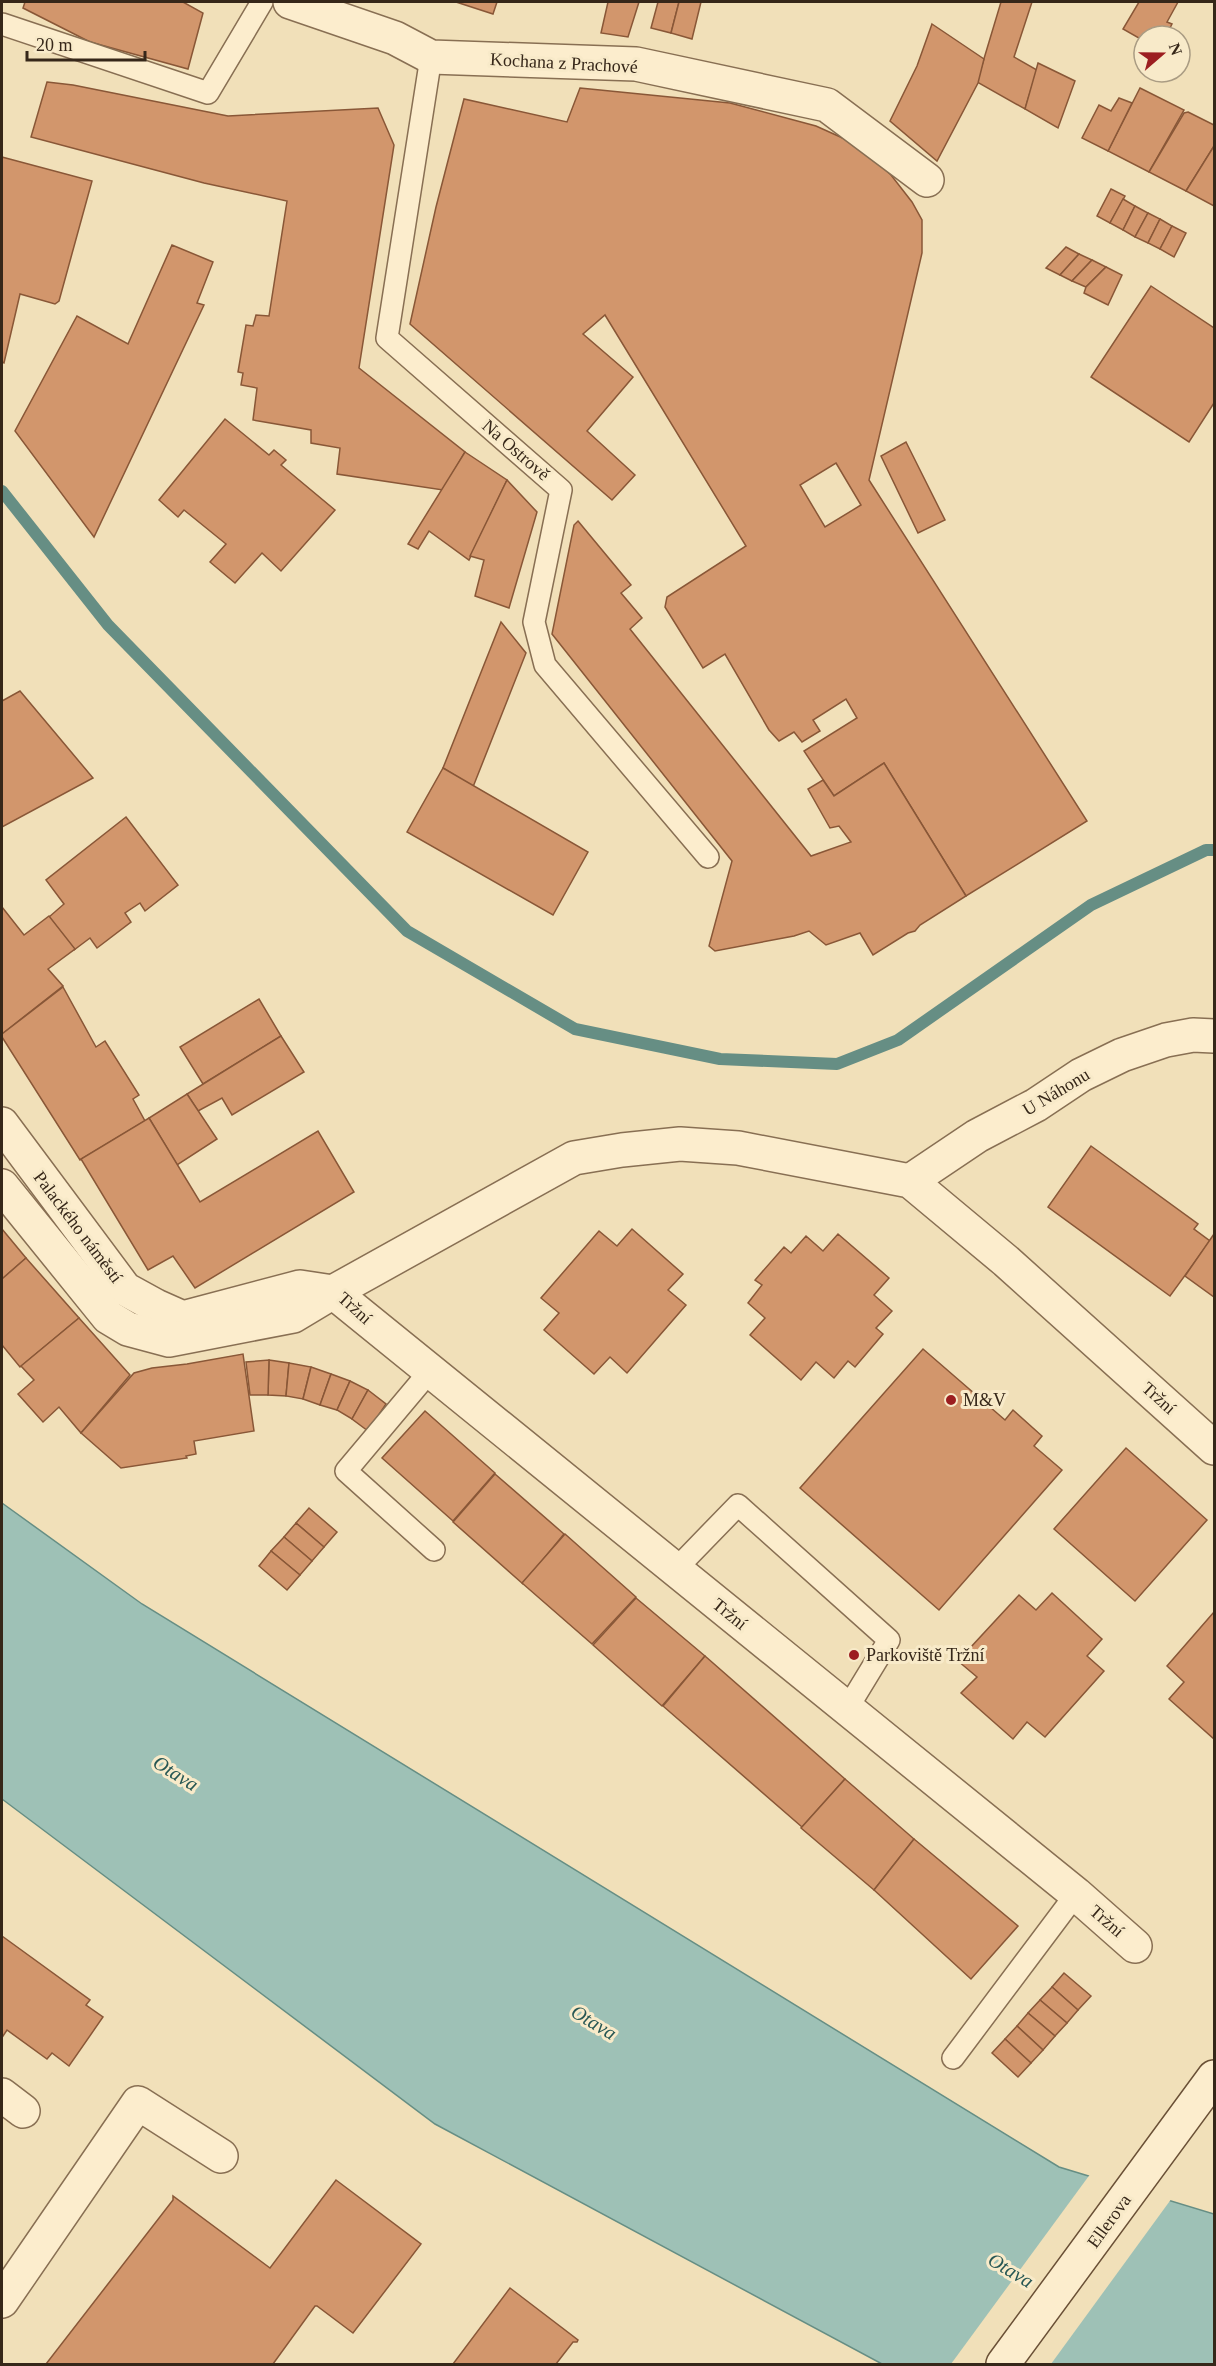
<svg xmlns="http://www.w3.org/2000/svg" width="1216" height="2366" font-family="Georgia,serif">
  <rect width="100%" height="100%" fill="#f1e0b9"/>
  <!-- water -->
  <path fill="#9ec1b6" stroke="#668e84" stroke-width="1.5" d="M2,1503l140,101 917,563 155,47v150h-332l-447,-240 -433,-325z"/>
  <!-- pier -->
  <path fill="#f1e0b9" d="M1091,2173l81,25 -121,166h-100z"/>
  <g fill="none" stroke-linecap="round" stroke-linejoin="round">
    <!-- stream -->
    <path stroke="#668e84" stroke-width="12" d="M2,491l106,134 299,306 168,98 145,30 117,5 61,-24 193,-135 115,-55h8"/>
  </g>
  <!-- building -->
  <g fill="#d2966c" stroke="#895737" stroke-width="1.5" fill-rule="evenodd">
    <path d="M25,2h158l20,11 -15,56 -98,-27 -67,-34z"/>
    <path d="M456,2h41l-4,12z"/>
    <path d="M608,2h31l-11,35 -27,-4z"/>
    <path d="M658,2h21l-8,31 -20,-5z"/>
    <path d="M679,2h22l-9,37 -21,-6z"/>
    <path d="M1001,2h31l-18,55 23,13 -12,39 -48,-27z"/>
    <path d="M1139,2h39l-11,20 5,2 -6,12h-22v5l-21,-12z"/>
    <path d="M932,24l52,35 -6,24 -41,78 -47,-40 27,-55z"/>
    <path d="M1038,63l37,18 -17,47 -33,-19z"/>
    <path d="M47,82l26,3 155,31 150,-8 16,37 -35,223 106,84 -22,38 -106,-16 3,-26 -29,-5v-13l-58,-10 4,-32 -16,-3 2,-12 -5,-1 8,-47 7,1 3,-11 13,1 18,-115 -83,-18 -173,-46z"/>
    <path d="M580,88l150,15 86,23 31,14 19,12 25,23 21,27 10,18v33l-53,227 218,341 -121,75 -82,-133 -50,33 -30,-45 53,-33 -11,-19 -33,21 7,11 -18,11 -8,-10 -15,9 -10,-11 -44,-76 -22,14 -38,-61 2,-10 79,-51 -141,-231 -22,19 50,43 -46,54 48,44 -23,25 -202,-176 26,-117 28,-108 103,23zM836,463l25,42 -36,22 -25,-42z"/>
    <path d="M1140,88l44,22 -35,62 -41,-21z"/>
    <path d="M1119,98l13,5 -24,48 -26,-13 17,-33 12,6z"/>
    <path d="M1188,112l26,13v21l-28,45 -37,-19 35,-59z"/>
    <path d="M1214,146v60l-28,-15z"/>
    <path d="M2,157l90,24 -33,120 -4,3 -35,-10 -16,69 -2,-1z"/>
    <path d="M1111,189l14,7 -15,27 -13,-7z"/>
    <path d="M1123,199l12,7 -12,24 -13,-7z"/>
    <path d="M1135,206l13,7 -13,24 -12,-7z"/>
    <path d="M1148,213l12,6 -12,24 -13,-6z"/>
    <path d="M1160,219l12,7 -12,23 -12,-6z"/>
    <path d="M1172,226l14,7 -12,24 -14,-8z"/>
    <path d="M172,245l41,17 -16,41 7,2 -110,232 -79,-106 62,-115 51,28z"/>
    <path d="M1066,247l13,7 -19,21 -14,-7z"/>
    <path d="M1079,254l13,6 -20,21 -12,-6z"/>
    <path d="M1092,260l14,7 -20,20 -14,-6z"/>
    <path d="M1106,267l16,8 -14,30 -24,-12 2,-6z"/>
    <path d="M1151,286l63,42v75l-25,39 -98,-65z"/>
    <path d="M225,419l44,36 5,-5 12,10 -5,5 54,45 -54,61 -19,-18 -27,30 -25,-21 16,-18 -42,-34 -6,7 -19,-17z"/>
    <path d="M906,442l39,78 -27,13 -37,-77z"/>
    <path d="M465,452l42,28 -38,80 -40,-29 -11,18 -10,-5z"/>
    <path d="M507,480l30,32 -28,96 -34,-12 9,-36 -14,-4z"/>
    <path d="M578,521l53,64 -10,8 21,25 -12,11 181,227 40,-14 -12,-16 -9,2 -22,-39 15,-9 11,16 50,-33 82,133 -46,29 -5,6 -7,2 -35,22 -13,-22 -34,12 -17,-14 -15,5 -79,15 -6,-5 23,-85 -180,-227 22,-109z"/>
    <path d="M501,622l25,31 -53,134 -30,-19z"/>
    <path d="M20,691l73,87 -91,49v-126z"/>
    <path d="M443,768l145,84 -35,63 -146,-83z"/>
    <path d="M126,817l52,68 -33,26 -5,-8 -15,10 6,9 -34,26 -7,-10 -16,12 -25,-33 15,-13 -18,-24z"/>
    <path d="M2,907l22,28 25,-19 26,33 -27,20 15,17 -61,48z"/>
    <path d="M63,987l33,60 9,-6 34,54 -6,4 12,22 -65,39 -78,-123v-3z"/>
    <path d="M259,999l22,37 -78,48 -23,-37z"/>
    <path d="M281,1036l23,36 -72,43 -10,-17 -24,13 -11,-17z"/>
    <path d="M187,1094l30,45 -40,26 -28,-47z"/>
    <path d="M149,1118l51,84 118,-71 36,61 -159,96 -22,-32 -25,14 -67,-111z"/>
    <path d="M1091,1146l107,78 -4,5 16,12 -40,55 -122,-89z"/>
    <path d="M2,1229l24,29 -24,21z"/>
    <path d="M632,1229l51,45 -15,16 18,15 -59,68 -17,-16 -16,17 -50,-44 15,-17 -18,-15 58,-67 18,15z"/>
    <path d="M838,1234l51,44 -15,17 18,16 -16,17 7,6 -28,33 -7,-6 -14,17 -18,-16 -15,18 -51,-45 15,-17 -17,-15 14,-18 -7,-5 29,-33 7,6 15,-17 17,15z"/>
    <path d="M1214,1234v63l-29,-21z"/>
    <path d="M26,1258l53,60 -59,49 -18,-22v-66z"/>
    <path d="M79,1318l51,57 -49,58 -22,-26 -16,15 -25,-28 16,-14 -13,-14z"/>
    <path d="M923,1349l82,71 8,-10 29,26 -8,10 28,24 -123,140 -139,-122z"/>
    <path d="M243,1354l11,77 -60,10 2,13 -10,2 1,2 -66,10 -40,-35 53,-60 18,-5 35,-4z"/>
    <path d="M269,1360l20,3 -3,33 -18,-1z"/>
    <path d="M269,1360l-1,35h-18l-4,-33z"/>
    <path d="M289,1363l22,4 -8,32 -17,-3z"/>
    <path d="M311,1367l20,7 -11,31 -17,-6z"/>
    <path d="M331,1374l19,7 -13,29 -17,-5z"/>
    <path d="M350,1381l18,9 -16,29 -15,-9z"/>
    <path d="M368,1390l18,14 -18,27 -16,-12z"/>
    <path d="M425,1411l70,62 -42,48 -71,-63z"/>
    <path d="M1126,1448l81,72 -72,81 -81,-72z"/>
    <path d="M495,1474l69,60 -41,50 -70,-62z"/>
    <path d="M309,1508l28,24 -13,15 -28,-24z"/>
    <path d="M296,1523l28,24 -12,14 -28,-24z"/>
    <path d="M565,1534l71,63 -44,47 -70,-61z"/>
    <path d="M284,1537l28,24 -12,14 -29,-24z"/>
    <path d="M271,1551l29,24 -13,15 -28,-24z"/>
    <path d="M1052,1593l50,46 -15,17 17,15 -59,66 -18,-15 -14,17 -52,-46 16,-16 -19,-16 61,-66 17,15z"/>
    <path d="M636,1598l69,58 -43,50 -69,-61z"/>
    <path d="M1214,1612v127l-45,-40 15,-17 -17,-16z"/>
    <path d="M705,1656l140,123 -43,48 -139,-121z"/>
    <path d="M845,1779l69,60 -40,51 -73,-62z"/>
    <path d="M914,1839l104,87 -47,53 -97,-89z"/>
    <path d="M2,1936l88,64 -4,5 17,12 -34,49 -17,-13 -5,6 -40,-29 -4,6 -1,-1z"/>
    <path d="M1064,1973l27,23 -13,14 -26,-23z"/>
    <path d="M1052,1987l26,23 -11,13 -27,-23z"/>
    <path d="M1040,2000l27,23 -12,13 -27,-23z"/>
    <path d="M1028,2013l27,23 -12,14 -26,-24z"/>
    <path d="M1017,2026l26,24 -12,13 -26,-24z"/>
    <path d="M1005,2039l26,24 -13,14 -26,-24z"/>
    <path d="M336,2180l85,64 -68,89 -36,-27h-2l-42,58h-227l127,-164v-4l97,72z"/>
    <path d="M510,2288l68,52 -1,2h-4l-17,22h-103z"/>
  </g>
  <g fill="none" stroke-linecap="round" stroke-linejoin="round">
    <defs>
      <g id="lane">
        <path d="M2,24l206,69 54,-91"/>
        <path d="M431,57l-44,281 174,152 -27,132 11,43 163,192"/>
        <path d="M430,1371l-84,100 88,79"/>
        <path d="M675,1570l63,-65 151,135 -42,69"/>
        <path d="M953,2058l123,-164"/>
      </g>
      <g id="street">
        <path d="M290,2l105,36 36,19 205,7 191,41 100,75"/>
        <path d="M2,1124l123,165 31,17 27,12 117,-31 33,5"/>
        <path d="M910,1181l67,-45 59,-31 45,-30 41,-20 44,-15 27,-5 21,1"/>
        <path d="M2,1186l106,131 20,12 41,11 124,-24 40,-24 241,-134 48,-8 58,-6 58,4 172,33 96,80 208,187"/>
        <path d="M333,1292l743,602 59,52"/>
        <path d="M2,2095l21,16"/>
        <path d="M2,2301l136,-198 83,53"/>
      </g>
      <path id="secondary" d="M1003,2364l211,-287"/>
    </defs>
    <!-- lane casing -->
    <use href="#lane" stroke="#886f53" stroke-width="24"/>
    <!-- street casing -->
    <use href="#street" stroke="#886f53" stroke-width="36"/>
    <!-- secondary casing -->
    <use href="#secondary" stroke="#6a5036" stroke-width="36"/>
    <!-- lane -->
    <use href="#lane" stroke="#fcedcd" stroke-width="21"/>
    <!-- street -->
    <use href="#street" stroke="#fcedcd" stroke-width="33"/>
    <!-- secondary -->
    <use href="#secondary" stroke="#fcedcd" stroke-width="33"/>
  </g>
  <!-- markers -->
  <g fill="#9c1e20" stroke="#f8eac9" stroke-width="2">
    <circle cx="951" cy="1400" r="6"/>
    <circle cx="854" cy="1655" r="6"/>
  </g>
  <g text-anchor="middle" stroke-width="6" stroke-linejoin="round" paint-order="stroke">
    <!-- street labels -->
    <g font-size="18" fill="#362719" stroke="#f8eac9">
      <text transform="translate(564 63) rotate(3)" y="6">Kochana z Prachové</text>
      <text transform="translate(516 450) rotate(41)" y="6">Na Ostrově</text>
      <text transform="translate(1056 1092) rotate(-31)" y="6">U Náhonu</text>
      <text transform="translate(78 1227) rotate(53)" y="6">Palackého náměstí</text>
      <text transform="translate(355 1308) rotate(42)" y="6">Tržní</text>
      <text transform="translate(1159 1398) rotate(42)" y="6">Tržní</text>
      <text transform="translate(730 1614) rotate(39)" y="6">Tržní</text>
      <text transform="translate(1107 1921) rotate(41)" y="6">Tržní</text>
      <text transform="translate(1109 2221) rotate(-54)" y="6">Ellerova</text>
    </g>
    <!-- poi labels -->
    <g font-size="18" fill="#362719" stroke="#f8eac9" text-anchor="start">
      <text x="963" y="1406">M&amp;V</text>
      <text x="866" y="1661">Parkoviště Tržní</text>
    </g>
    <!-- water labels -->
    <g font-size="20" font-style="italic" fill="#275754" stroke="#f8eac9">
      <text transform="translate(176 1773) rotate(32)" y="7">Otava</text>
      <text transform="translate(594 2022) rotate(31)" y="7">Otava</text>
      <text transform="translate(1011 2270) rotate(31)" y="7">Otava</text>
    </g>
  </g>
  <!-- border -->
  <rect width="1216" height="2366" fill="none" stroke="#362719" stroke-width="6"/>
  <!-- north arrow -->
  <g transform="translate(1162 54) rotate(70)"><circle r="28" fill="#f8eac9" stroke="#aa9c83" stroke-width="1.5"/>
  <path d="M0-4.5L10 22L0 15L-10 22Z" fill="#9c1e20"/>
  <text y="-9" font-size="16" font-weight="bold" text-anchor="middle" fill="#362719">N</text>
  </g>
  <!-- scale -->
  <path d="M27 51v9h118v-9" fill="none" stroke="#362719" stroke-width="3"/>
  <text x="36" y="51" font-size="18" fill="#362719" stroke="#f8eac9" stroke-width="4.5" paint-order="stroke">20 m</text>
</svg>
